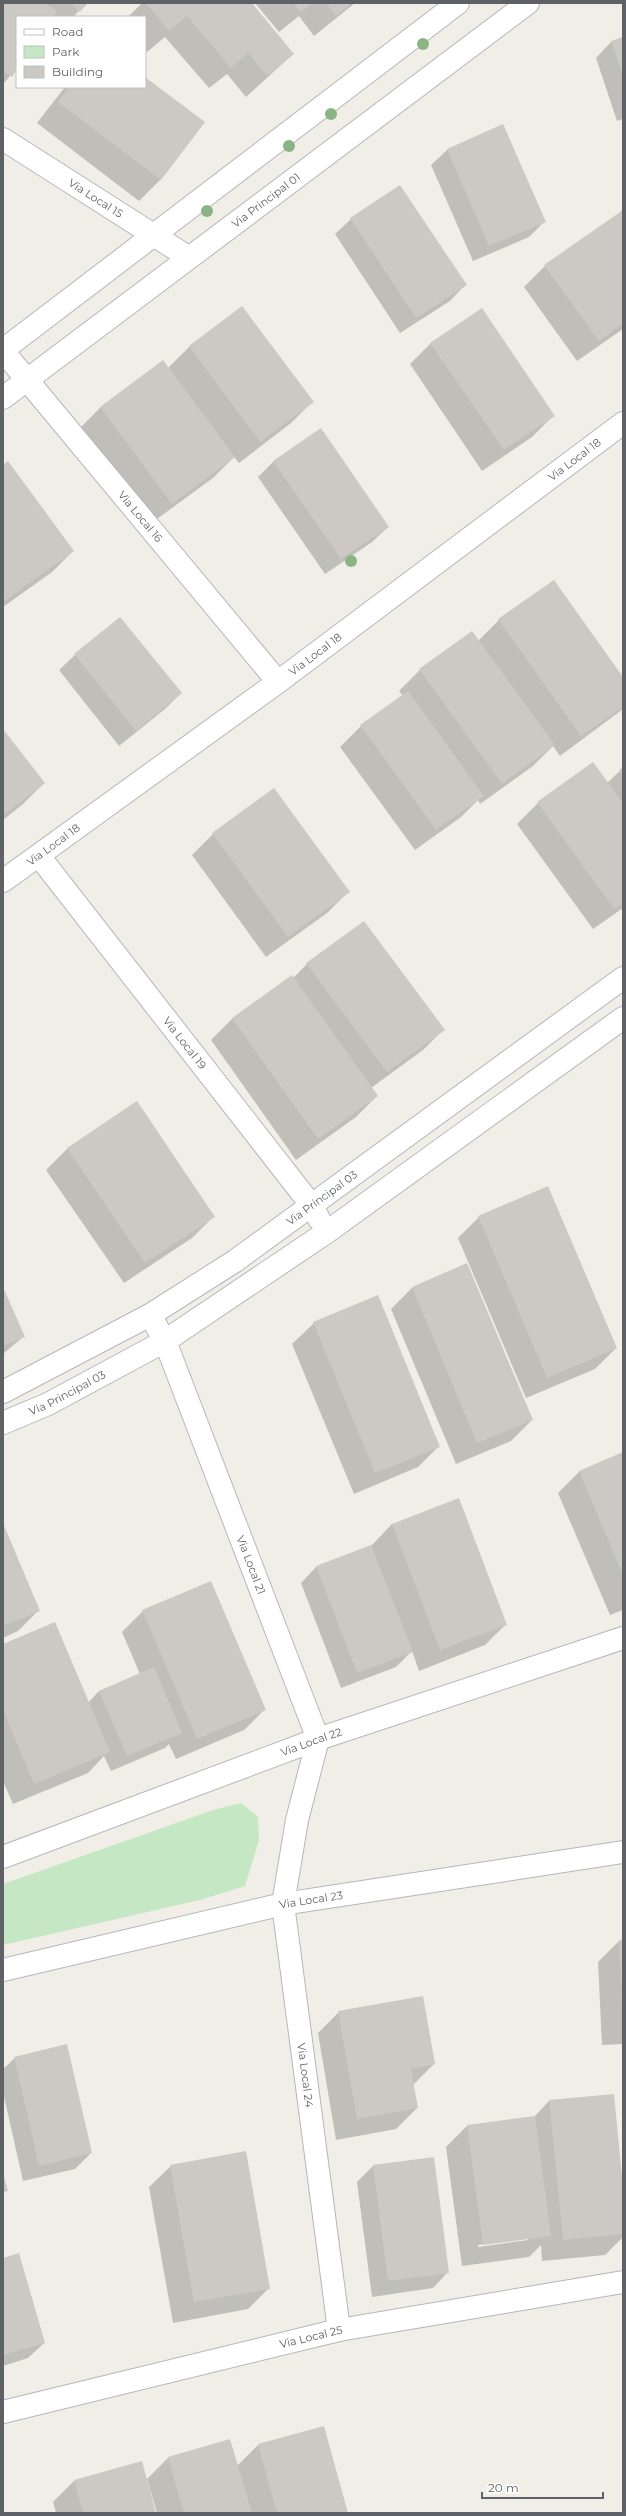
<svg xmlns="http://www.w3.org/2000/svg" width="626" height="2516" font-family="Montserrat,sans-serif">
  <rect width="100%" height="100%" fill="#f0eee7"/>
  <!-- green -->
  <path fill="#c6e7c4" d="M241,1803l17,14 1,23 -14,46 -45,14 -197,45v-61l210,-74z"/>
  <!-- shadow -->
  <g fill="#0003" fill-rule="evenodd">
    <path d="M3,3h84l-14,14h-56v51l-14,16z"/>
    <path d="M142,3h108l43,51 -47,43 -19,-23 -18,14 -44,-51 -18,15 -2,-3v-32h-17z"/>
    <path d="M255,3h100l-41,33 -15,-20 -20,16z"/>
    <path d="M623,38v81l-6,2 -21,-63 15,-16z"/>
    <path d="M145,78l59,45 -44,57 -21,21 -102,-78 28,-36h80z"/>
    <path d="M503,125l41,97 -15,15 -56,24 -42,-96 16,-15z"/>
    <path d="M623,211v118l-46,32 -53,-74 21,-21z"/>
    <path d="M351,219l114,66 -15,16 -50,32 -65,-99z"/>
    <path d="M242,307l70,95 -21,21 -52,40 -5,-6 -21,21 -63,46 -71,-95 21,-21 63,-46 5,6 21,-21z"/>
    <path d="M431,343l122,73 -21,21 -50,34 -72,-107z"/>
    <path d="M274,461l114,66 -16,15 -47,32 -67,-97z"/>
    <path d="M3,466l70,85 -21,21 -49,35z"/>
    <path d="M553,581l70,98v30l-63,47 -7,-10 -20,20 -53,38 -2,-4 -17,17 -46,33 -75,-103 21,-21 42,-30 -4,-5 21,-21 58,-29 21,-21z"/>
    <path d="M75,655l106,38 -16,16 -46,37 -60,-76z"/>
    <path d="M3,730l41,53 -21,21 -20,16z"/>
    <path d="M623,768v140l-30,21 -76,-105 21,-21 69,-20z"/>
    <path d="M213,834l135,58 -21,21 -61,44 -74,-102z"/>
    <path d="M364,922l80,107 -21,21 -52,38 6,8 -21,21 -60,43 -85,-120 21,-21 61,-41 14,-14z"/>
    <path d="M136,1102l77,115 -21,21 -68,45 -78,-113 21,-21z"/>
    <path d="M479,1217l137,131 -21,21 -69,29 -68,-160z"/>
    <path d="M467,1265l65,155 -21,21 -55,23 -65,-155 21,-21z"/>
    <path d="M3,1290l20,47 -20,17z"/>
    <path d="M314,1323l125,123 -21,21 -64,27 -62,-150z"/>
    <path d="M623,1453v157l-13,5 -52,-122 21,-21z"/>
    <path d="M392,1524l114,100 -21,21 -66,26 -7,-20 -16,16 -55,21 -40,-105 15,-16 55,-21z"/>
    <path d="M3,1525l36,85 -21,21 -15,7z"/>
    <path d="M143,1611l122,98 -21,21 -68,29 -7,-15 -4,4 -54,23 -7,-15 -16,17 -75,31 -10,-23v-136l85,58 11,-12 41,-17 -18,-42z"/>
    <path d="M619,1941h4v103l-21,1 -4,-83z"/>
    <path d="M339,2012l95,52 -21,21 4,23 -21,21 -60,11 -18,-107z"/>
    <path d="M15,2058l76,95 -16,16 -52,12 -20,-89v-23z"/>
    <path d="M549,2101l74,97v39l-18,18 -63,6 -1,-16 -12,12 -67,9 -16,-119 21,-21 67,-9zM528,2238v2l-50,7v-2z"/>
    <path d="M171,2166l98,122 -21,21 -75,14 -24,-136z"/>
    <path d="M373,2166l75,106 -15,16 -61,9 -15,-115z"/>
    <path d="M3,2259l41,84 -16,15 -25,8z"/>
    <path d="M258,2445l89,68h-190l-10,-34 21,-21 69,8z"/>
    <path d="M141,2462l14,51h-99l-3,-11 21,-21z"/>
  </g>
  <!-- building -->
  <g fill="#ccc8c4">
    <path d="M3,3h42l12,8 -4,6h-36v52l-5,8 -9,-6z"/>
    <path d="M70,3h18l-8,9z"/>
    <path d="M146,3h106l42,51 -27,22 -19,-23 -17,15 -44,-52 -18,15z"/>
    <path d="M293,3h19l-11,9z"/>
    <path d="M326,3h26l-16,13z"/>
    <path d="M623,37v39l-12,-35z"/>
    <path d="M145,77l60,45 -44,58 -103,-78 11,-15h76z"/>
    <path d="M503,124l43,98 -57,24 -42,-97z"/>
    <path d="M400,185l67,100 -51,33 -66,-100z"/>
    <path d="M623,210v113l-24,18 -55,-76z"/>
    <path d="M242,306l72,96 -54,40 -71,-96z"/>
    <path d="M482,308l73,108 -51,34 -74,-107z"/>
    <path d="M163,360l72,97 -63,47 -72,-97z"/>
    <path d="M321,428l68,99 -48,32 -68,-98z"/>
    <path d="M8,461l66,90 -71,51v-137z"/>
    <path d="M554,580l69,97v30l-42,29 -83,-117z"/>
    <path d="M120,617l62,76 -46,38 -62,-77z"/>
    <path d="M472,631l83,114 -53,39 -83,-115z"/>
    <path d="M408,691l76,105 -48,34 -76,-105z"/>
    <path d="M3,729l42,54 -42,33z"/>
    <path d="M593,762l30,41v100l-9,6 -77,-107z"/>
    <path d="M623,767v9l-4,-6z"/>
    <path d="M274,788l76,104 -62,45 -76,-104z"/>
    <path d="M364,921l81,109 -58,42 -81,-109z"/>
    <path d="M292,975l86,121 -60,43 -86,-121z"/>
    <path d="M137,1101l78,116 -70,46 -78,-115z"/>
    <path d="M548,1186l69,162 -70,30 -69,-162z"/>
    <path d="M467,1263l66,157 -56,23 -65,-156z"/>
    <path d="M3,1287l22,50 -22,9z"/>
    <path d="M378,1295l62,152 -65,26 -62,-151z"/>
    <path d="M623,1452v123l-44,-104z"/>
    <path d="M459,1498l48,127 -67,25 -48,-126z"/>
    <path d="M3,1523l37,88 -37,15z"/>
    <path d="M371,1545l42,107 -56,21 -41,-107z"/>
    <path d="M211,1581l55,129 -69,29 -55,-129z"/>
    <path d="M55,1622l55,130 -76,32 -31,-74v-66z"/>
    <path d="M154,1667l28,66 -55,23 -28,-65z"/>
    <path d="M619,1940h4v67h-1z"/>
    <path d="M423,1996l12,68 -24,5 7,39 -61,11 -19,-108z"/>
    <path d="M67,2044l25,109 -53,13 -25,-109z"/>
    <path d="M614,2094l9,94v46l-60,6 -14,-140z"/>
    <path d="M535,2116l16,120 -68,9 -16,-120z"/>
    <path d="M246,2151l24,138 -76,13 -24,-137z"/>
    <path d="M434,2157l15,116 -61,8 -15,-116z"/>
    <path d="M3,2173l5,18 -5,1z"/>
    <path d="M19,2253l26,90 -42,12v-97z"/>
    <path d="M324,2426l24,87h-71l-19,-69z"/>
    <path d="M230,2439l22,74h-68l-16,-56z"/>
    <path d="M142,2461l14,52h-73l-9,-33z"/>
  </g>
  <g fill="none" stroke-linecap="round" stroke-linejoin="round">
    <defs>
      <g id="minor">
        <path id="s1" d="M3,139l185,118"/>
        <path d="M3,350l455,-347"/>
        <path id="s2" d="M3,351l275,331"/>
        <path id="s3" d="M3,398l525,-395"/>
        <path id="s4" d="M39,856l273,350 7,13"/>
        <path id="s5" d="M3,881l275,-199 345,-259"/>
        <path id="s6" d="M150,1315l15,26 153,398 -21,81 -14,84 56,426"/>
        <path id="s7" d="M3,1392l147,-77 85,-54 388,-283"/>
        <path id="s8" d="M3,1423l45,-19 117,-63 162,-109 296,-214"/>
        <path id="s9" d="M3,1857l315,-118 305,-101"/>
        <path id="s10" d="M3,1970l280,-66 340,-52"/>
        <path id="s11" d="M3,2412l336,-82 284,-48"/>
      </g>
    </defs>
    <!-- minor casing -->
    <use href="#minor" stroke="#b4b7bb" stroke-width="24"/>
    <!-- minor -->
    <use href="#minor" stroke="#fff" stroke-width="22"/>
  </g>
  <!-- trees -->
  <g fill="#8bb486">
    <circle cx="423" cy="44" r="6"/>
    <circle cx="331" cy="114" r="6"/>
    <circle cx="289" cy="146" r="6"/>
    <circle cx="207" cy="211" r="6"/>
    <circle cx="351" cy="561" r="6"/>
  </g>
  <g text-anchor="middle" stroke-width="4" stroke-linejoin="round" paint-order="stroke">
    <!-- street labels -->
    <g font-size="11" fill="#5e6267" stroke="#fff">
      <text dy="4" stroke="none"><textPath href="#s1" startOffset="110">Via Local 15</textPath></text>
      <text dy="4" stroke="none"><textPath href="#s3" startOffset="329">Via Principal 01</textPath></text>
      <text dy="4" stroke="none"><textPath href="#s5" startOffset="710">Via Local 18</textPath></text>
      <text dy="4" stroke="none"><textPath href="#s2" startOffset="215">Via Local 16</textPath></text>
      <text dy="4" stroke="none"><textPath href="#s5" startOffset="386">Via Local 18</textPath></text>
      <text dy="4" stroke="none"><textPath href="#s5" startOffset="62">Via Local 18</textPath></text>
      <text dy="4" stroke="none"><textPath href="#s4" startOffset="237">Via Local 19</textPath></text>
      <text dy="4" stroke="none"><textPath href="#s7" startOffset="374">Via Principal 03</textPath></text>
      <text dy="4" stroke="none"><textPath href="#s8" startOffset="71">Via Principal 03</textPath></text>
      <text dy="4" stroke="none"><textPath href="#s6" startOffset="270">Via Local 21</textPath></text>
      <text dy="4" stroke="none"><textPath href="#s9" startOffset="329">Via Local 22</textPath></text>
      <text dy="4" stroke="none"><textPath href="#s10" startOffset="316">Via Local 23</textPath></text>
      <text dy="4" stroke="none"><textPath href="#s6" startOffset="798">Via Local 24</textPath></text>
      <text dy="4" stroke="none"><textPath href="#s11" startOffset="317">Via Local 25</textPath></text>
    </g>
  </g>
  <!-- border -->
  <rect width="626" height="2516" fill="none" stroke="#5e6267" stroke-width="8"/>
  <!-- legend -->
  <rect x="16" y="16" width="130" height="72" fill="#ffffff" stroke="#bfc0c2"/>
  <rect x="24" y="29" width="20" height="6" fill="#ffffff" stroke="#bfc0c2"/>
  <text x="52" y="36" font-size="12" fill="#5e6267">Road</text>
  <rect x="24" y="46" width="20" height="12" fill="#c6e7c4" stroke="#bfc0c2"/>
  <text x="52" y="56" font-size="12" fill="#5e6267">Park</text>
  <rect x="24" y="66" width="20" height="12" fill="#ccc8c4" stroke="#bfc0c2"/>
  <text x="52" y="76" font-size="12" fill="#5e6267">Building</text>
  <!-- scale -->
  <path d="M482 2492v6h121v-6" fill="none" stroke="#5e6267" stroke-width="2"/>
  <text x="488" y="2492" font-size="12" fill="#5e6267" stroke="#ffffff" stroke-width="3" paint-order="stroke">20 m</text>
</svg>
